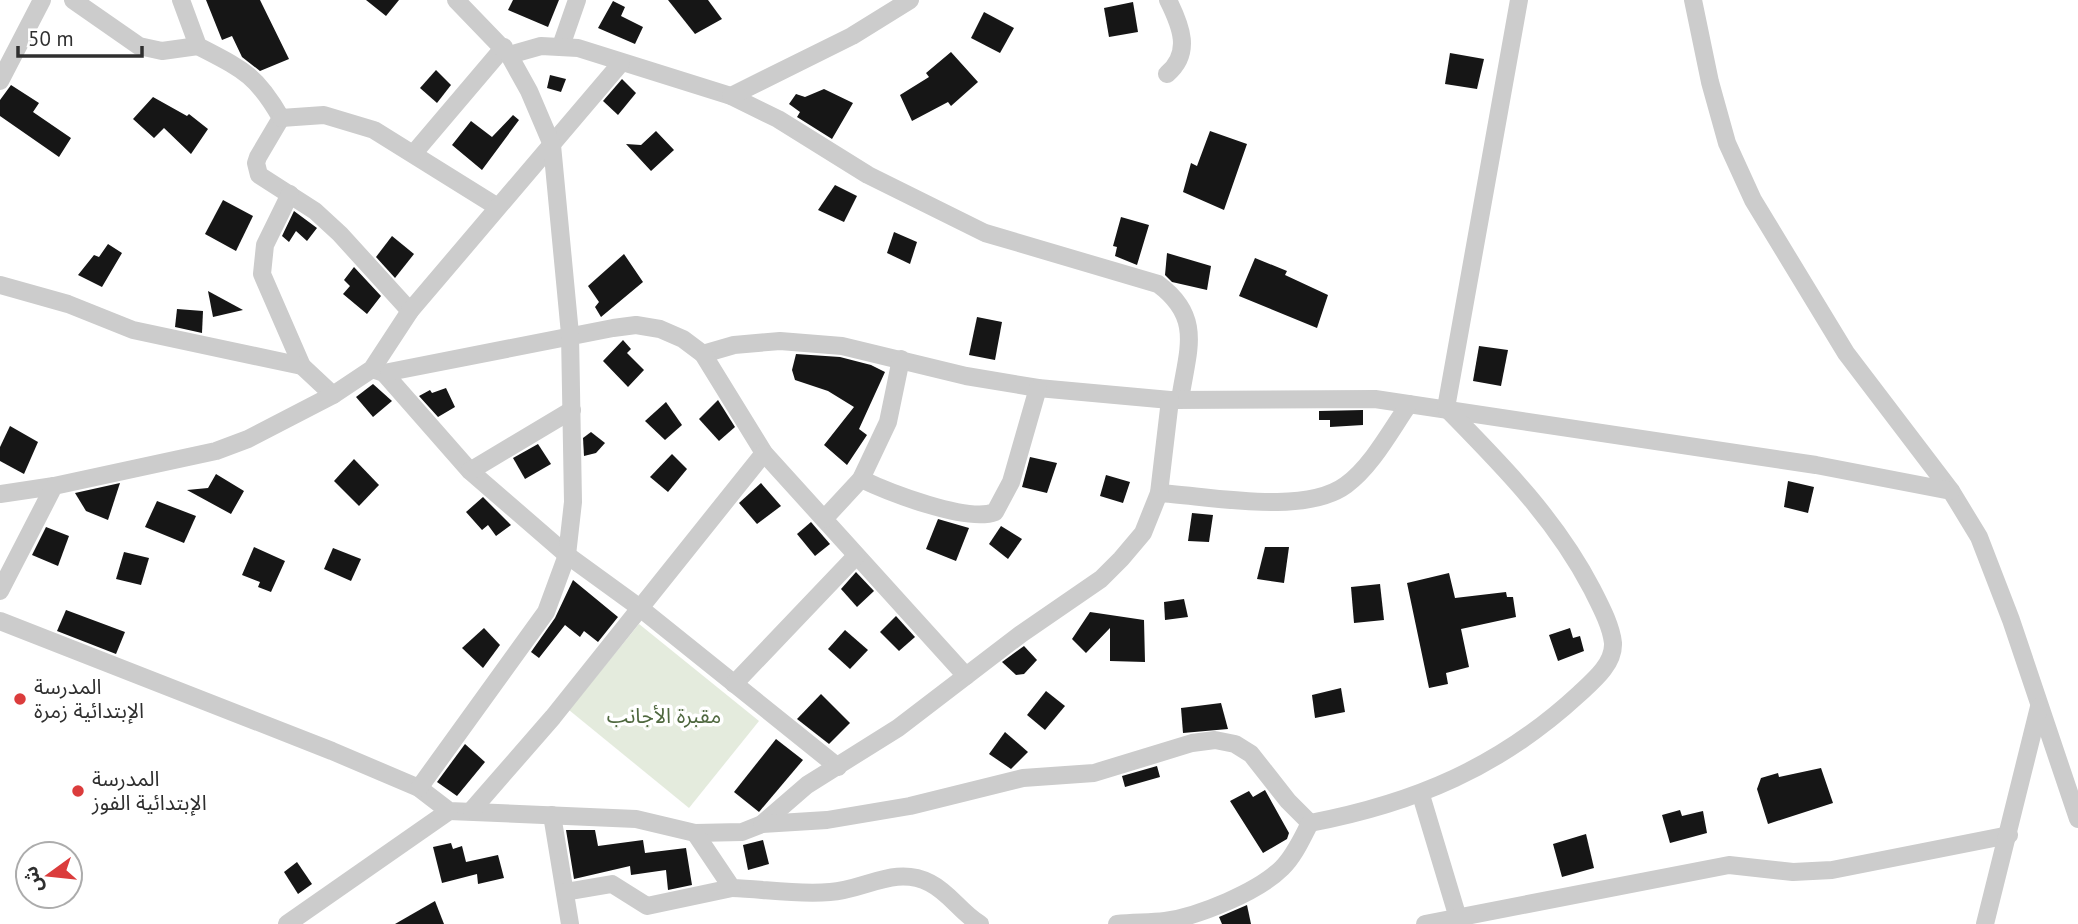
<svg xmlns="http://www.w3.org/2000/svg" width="2078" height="924" font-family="'PT Sans','Noto Sans Arabic',sans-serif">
  <rect width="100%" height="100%" fill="#fff"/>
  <!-- green -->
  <path fill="#e4ebdd" d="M639,624l120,97 -70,87 -120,-98z"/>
  <!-- building -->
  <g fill="#161616">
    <path d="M206,0h54l29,59 -29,12 -18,-14 -10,-21 -10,4z"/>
    <path d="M366,0h33l-13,16z"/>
    <path d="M513,0h46l-11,27 -40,-17z"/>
    <path d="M668,0h40l14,19 -27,15z"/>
    <path d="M613,1l12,6 -4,9 22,11 -8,17 -37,-16z"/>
    <path d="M1133,2l5,30 -29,5 -5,-29z"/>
    <path d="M984,12l30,16 -14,25 -29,-15z"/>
    <path d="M951,52l27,30 -27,24 -3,-4 -36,19 -12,-26 29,-18 -3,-4z"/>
    <path d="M1450,53l34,6 -7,30 -32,-5z"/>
    <path d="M436,70l15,15 -14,18 -17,-15z"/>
    <path d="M550,75l16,4 -5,13 -14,-4z"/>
    <path d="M622,79l14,14 -18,22 -15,-14z"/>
    <path d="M11,85l28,18 -6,9 38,26 -12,19 -59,-41v-16z"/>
    <path d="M824,89l29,14 -21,36 -35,-22 3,-5 -11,-8 7,-10 9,3z"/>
    <path d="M153,97l34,19 2,-2 19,15 -17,25 -27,-26 -10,10 -21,-19z"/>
    <path d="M513,115l6,5 -37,50 -30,-25 19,-24 21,16z"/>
    <path d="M656,131l18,19 -23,21 -25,-27 15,1z"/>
    <path d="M1210,131l37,13 -23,66 -41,-18 8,-29 6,3z"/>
    <path d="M835,185l22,11 -13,26 -26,-12z"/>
    <path d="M223,200l30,16 -17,35 -31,-17z"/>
    <path d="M294,211l23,17 -10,13 -11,-10 -7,11 -7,-6z"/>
    <path d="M1121,217l28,8 -12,40 -22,-9 2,-9 -4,-1z"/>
    <path d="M894,232l23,10 -7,22 -23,-11z"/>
    <path d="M392,236l22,18 -19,24 -19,-21z"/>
    <path d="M108,244l14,9 -20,34 -24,-12 16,-20 5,2z"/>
    <path d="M1167,253l44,13 -4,24 -35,-8 -7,-7z"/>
    <path d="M624,254l19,28 -42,35 -6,-10 4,-5 -11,-16z"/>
    <path d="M1255,258l32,13 -2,4 43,20 -11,33 -78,-32z"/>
    <path d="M354,267l27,29 -14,18 -24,-20 7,-8 -6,-6z"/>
    <path d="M208,291l35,19 -30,7z"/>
    <path d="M177,309l26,2 -1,22 -27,-6z"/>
    <path d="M977,317l25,5 -7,38 -26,-5z"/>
    <path d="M623,340l8,9 -4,4 17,17 -16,17 -25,-26z"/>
    <path d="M1479,346l29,4 -7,36 -28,-5z"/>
    <path d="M796,354l44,3 31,8 14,7 -26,57 8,6 -20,30 -23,-20 30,-38 -26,-16 -33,-11 -3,-10z"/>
    <path d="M373,384l19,17 -19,16 -17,-20z"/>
    <path d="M446,388l9,19 -17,10 -19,-21 11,-6 2,3z"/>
    <path d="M718,400l17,27 -16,14 -20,-22z"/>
    <path d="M666,402l16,23 -17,15 -20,-19z"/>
    <path d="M1363,410v15l-33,2v-7h-11v-9z"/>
    <path d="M10,426l28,16 -14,32 -24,-13v-14z"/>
    <path d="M591,432l14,11 -9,10 -12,3 -1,-18z"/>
    <path d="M538,444l13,20 -26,15 -12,-21z"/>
    <path d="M672,454l15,15 -19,23 -18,-15z"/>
    <path d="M1030,457l27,6 -10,30 -25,-6z"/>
    <path d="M354,459l25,26 -20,21 -25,-25z"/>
    <path d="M216,474l28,17 -13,23 -44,-24 21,-2z"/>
    <path d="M1106,475l24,7 -7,21 -23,-7z"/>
    <path d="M1788,481l26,6 -6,26 -24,-6z"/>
    <path d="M120,483l-12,37 -22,-9 -11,-18z"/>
    <path d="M761,483l20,23 -24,18 -18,-21z"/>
    <path d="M483,497l28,28 -15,11 -8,-11 -6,5 -16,-18z"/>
    <path d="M157,501l39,15 -12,27 -39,-16z"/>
    <path d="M1192,513l21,2 -4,27 -21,-1z"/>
    <path d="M938,519l31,9 -13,33 -30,-12z"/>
    <path d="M811,522l19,22 -15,12 -18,-22z"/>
    <path d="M1001,526l21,13 -14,20 -19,-15z"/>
    <path d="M46,527l23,9 -11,30 -26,-11z"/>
    <path d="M254,547l31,14 -14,31 -13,-5 2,-5 -18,-7z"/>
    <path d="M1265,547h24l-5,36 -27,-4z"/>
    <path d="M333,548l28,11 -10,22 -27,-12z"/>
    <path d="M124,552l25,6 -8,27 -25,-6z"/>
    <path d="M856,572l18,19 -17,16 -16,-18z"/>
    <path d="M1449,573l6,25 51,-6 1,5h6l3,20 -55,12 8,38 -23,6 2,11 -19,4 -22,-105z"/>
    <path d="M573,580l45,37 -20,25 -14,-11 -4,6 -15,-12 -26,33 -8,-6 24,-34z"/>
    <path d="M1380,584l4,36 -30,3 -3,-36z"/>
    <path d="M1184,599l4,18 -23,3 -1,-18z"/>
    <path d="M66,610l59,22 -9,22 -59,-23z"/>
    <path d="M1090,612l54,8 1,42 -35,-1v-33l-24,25 -14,-14z"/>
    <path d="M896,616l19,21 -16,14 -19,-19z"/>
    <path d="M484,628l16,17 -17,23 -21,-20z"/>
    <path d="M1570,628l3,10 7,-2 4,15 -26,10 -9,-26z"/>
    <path d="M845,630l23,20 -18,19 -22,-20z"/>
    <path d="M1024,646l13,14 -13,14 -8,1 -14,-13z"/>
    <path d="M1341,688l4,24 -30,6 -3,-23z"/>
    <path d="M1046,691l19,15 -20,24 -18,-15z"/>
    <path d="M821,694l29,29 -21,21 -32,-25z"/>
    <path d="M1221,703l7,26 -45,4 -2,-25z"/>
    <path d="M1005,732l23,20 -17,17 -22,-15z"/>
    <path d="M776,739l27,21 -44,52 -25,-20z"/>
    <path d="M465,744l20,18 -28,34 -20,-14z"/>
    <path d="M1157,766l3,11 -35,10 -3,-11z"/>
    <path d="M1821,768l12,35 -65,21 -11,-35 4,-11 17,-5 1,4z"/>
    <path d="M1265,790l24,43 -2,6 -24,14 -33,-52 19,-10 4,6z"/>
    <path d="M1680,810l2,6 21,-5 4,22 -37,10 -8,-28z"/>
    <path d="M566,830h29l3,16 45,-6 2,13 41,-5 6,37 -24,5 -2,-20 -35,5 -1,-9 -56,13z"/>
    <path d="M1586,834l8,34 -32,9 -9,-33z"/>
    <path d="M763,840l6,24 -21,6 -5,-25z"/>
    <path d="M451,843l2,6 9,-3 4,16 32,-7 6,23 -26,6 -1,-10 -35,9 -9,-36z"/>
    <path d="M297,862l15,22 -14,10 -14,-22z"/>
    <path d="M435,901l9,23h-49z"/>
    <path d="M1247,905l4,19h-29l-3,-7z"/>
  </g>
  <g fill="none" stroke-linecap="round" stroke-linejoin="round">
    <!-- minor -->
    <g stroke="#ccc" stroke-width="18">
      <path d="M73,0l66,46 23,5 36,-5"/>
      <path d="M181,0l17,46c44,23 58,28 83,72l-23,39 -2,6 3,12 56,36 25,23 70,77"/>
      <path d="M1693,0l17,82 17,61 26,57 93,153 105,138 28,46 32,83 67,199"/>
      <path d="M561,46l16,-46"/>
      <path d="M509,55l32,-9 37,2 153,48 47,23 90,56 117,58 173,51c46,34 29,67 22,116"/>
      <path d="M1167,74c25,-21 14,-48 1,-74"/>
      <path d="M0,81l42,-81"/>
      <path d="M731,96l121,-60 58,-36"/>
      <path d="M281,118l43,-3 50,15 122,76"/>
      <path d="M414,153l90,-106"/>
      <path d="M290,194l-25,51 -3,29 40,92 31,29"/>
      <path d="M0,285l68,19 65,26 169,36"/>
      <path d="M703,354l31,-9 46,-4 62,5 124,30 72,12 132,12 205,-1 441,66 135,26"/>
      <path d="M375,370l9,3 86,98 97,84 73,53 198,159"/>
      <path d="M384,373l229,-45 23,-3 24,4 23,10 20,15 61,99 202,223"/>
      <path d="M470,471l102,-61"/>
      <path d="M861,479c27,13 106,44 134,33l16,-30 27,-94"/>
      <path d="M1159,493c50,3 145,23 187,-8 26,-19 45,-55 63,-81"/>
      <path d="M0,494l54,-8"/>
      <path d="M824,519l37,-40 27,-57 13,-63"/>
      <path d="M0,591l54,-105 162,-35 32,-12 85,-44 39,-26 38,-58 211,-248"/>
      <path d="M0,621l332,130 87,37 30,23 187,8 59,14 47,-1 20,-8 45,-39 91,-57 123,-94 80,-55 20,-20 22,-26 16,-40 11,-93"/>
      <path d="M734,684l122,-128"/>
      <path d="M419,788l127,-176 21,-57 6,-53 -3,-168 -18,-189 -23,-54 -20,-36 -53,-55"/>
      <path d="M1421,795l37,123"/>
      <path d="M472,810l81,-93 211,-264"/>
      <path d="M552,815l18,109"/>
      <path d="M762,824l65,-4 83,-14 113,-28 71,-5 98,-30 23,-3 20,4 16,10 37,47 22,22c105,-20 190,-56 269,-129 14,-13 35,-30 34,-51 -2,-18 -13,-38 -21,-54 -37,-71 -91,-125 -146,-181l73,-408"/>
      <path d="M695,833l37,55c32,1 65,7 98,4 35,-2 65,-27 100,-9 20,10 31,30 50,41"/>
      <path d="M565,892l47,-8 35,22 85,-18"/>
      <path d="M287,924l162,-113"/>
      <path d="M1117,924c16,-2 32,-1 48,-3 34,-5 93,-29 117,-53 13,-13 20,-30 28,-45"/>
      <path d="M1425,924l304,-59 64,7 39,-2 177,-35"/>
      <path d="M1985,924l54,-217"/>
    </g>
  </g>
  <!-- markers -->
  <g fill="#db3c3c" stroke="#fff" stroke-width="2.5">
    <circle cx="20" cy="699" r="7"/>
    <circle cx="78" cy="791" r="7"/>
  </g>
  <g text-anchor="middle" stroke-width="7" stroke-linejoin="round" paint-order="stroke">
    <!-- poi labels -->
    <g font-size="21" fill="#2f2f2f" stroke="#fff" text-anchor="start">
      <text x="34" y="694">المدرسة<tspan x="34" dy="24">الإبتدائية زمرة</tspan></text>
      <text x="92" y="786">المدرسة<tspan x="92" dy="24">الإبتدائية الفوز</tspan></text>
    </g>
    <!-- park labels -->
    <g font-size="21" fill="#4f683f" stroke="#fff">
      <text x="664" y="723">مقبرة الأجانب</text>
    </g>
  </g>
  <!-- north arrow -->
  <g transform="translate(49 875) rotate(255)"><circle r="33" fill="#ffffff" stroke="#acacac" stroke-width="2"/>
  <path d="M0-5L12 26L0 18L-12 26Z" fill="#db3c3c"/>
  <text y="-10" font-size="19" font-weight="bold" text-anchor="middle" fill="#2f2f2f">ش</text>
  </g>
  <!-- scale -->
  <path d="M18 46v10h124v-10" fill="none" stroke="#2f2f2f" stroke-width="3.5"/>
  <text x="28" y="46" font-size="21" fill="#2f2f2f" stroke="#ffffff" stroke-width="5" paint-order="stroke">50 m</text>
</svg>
